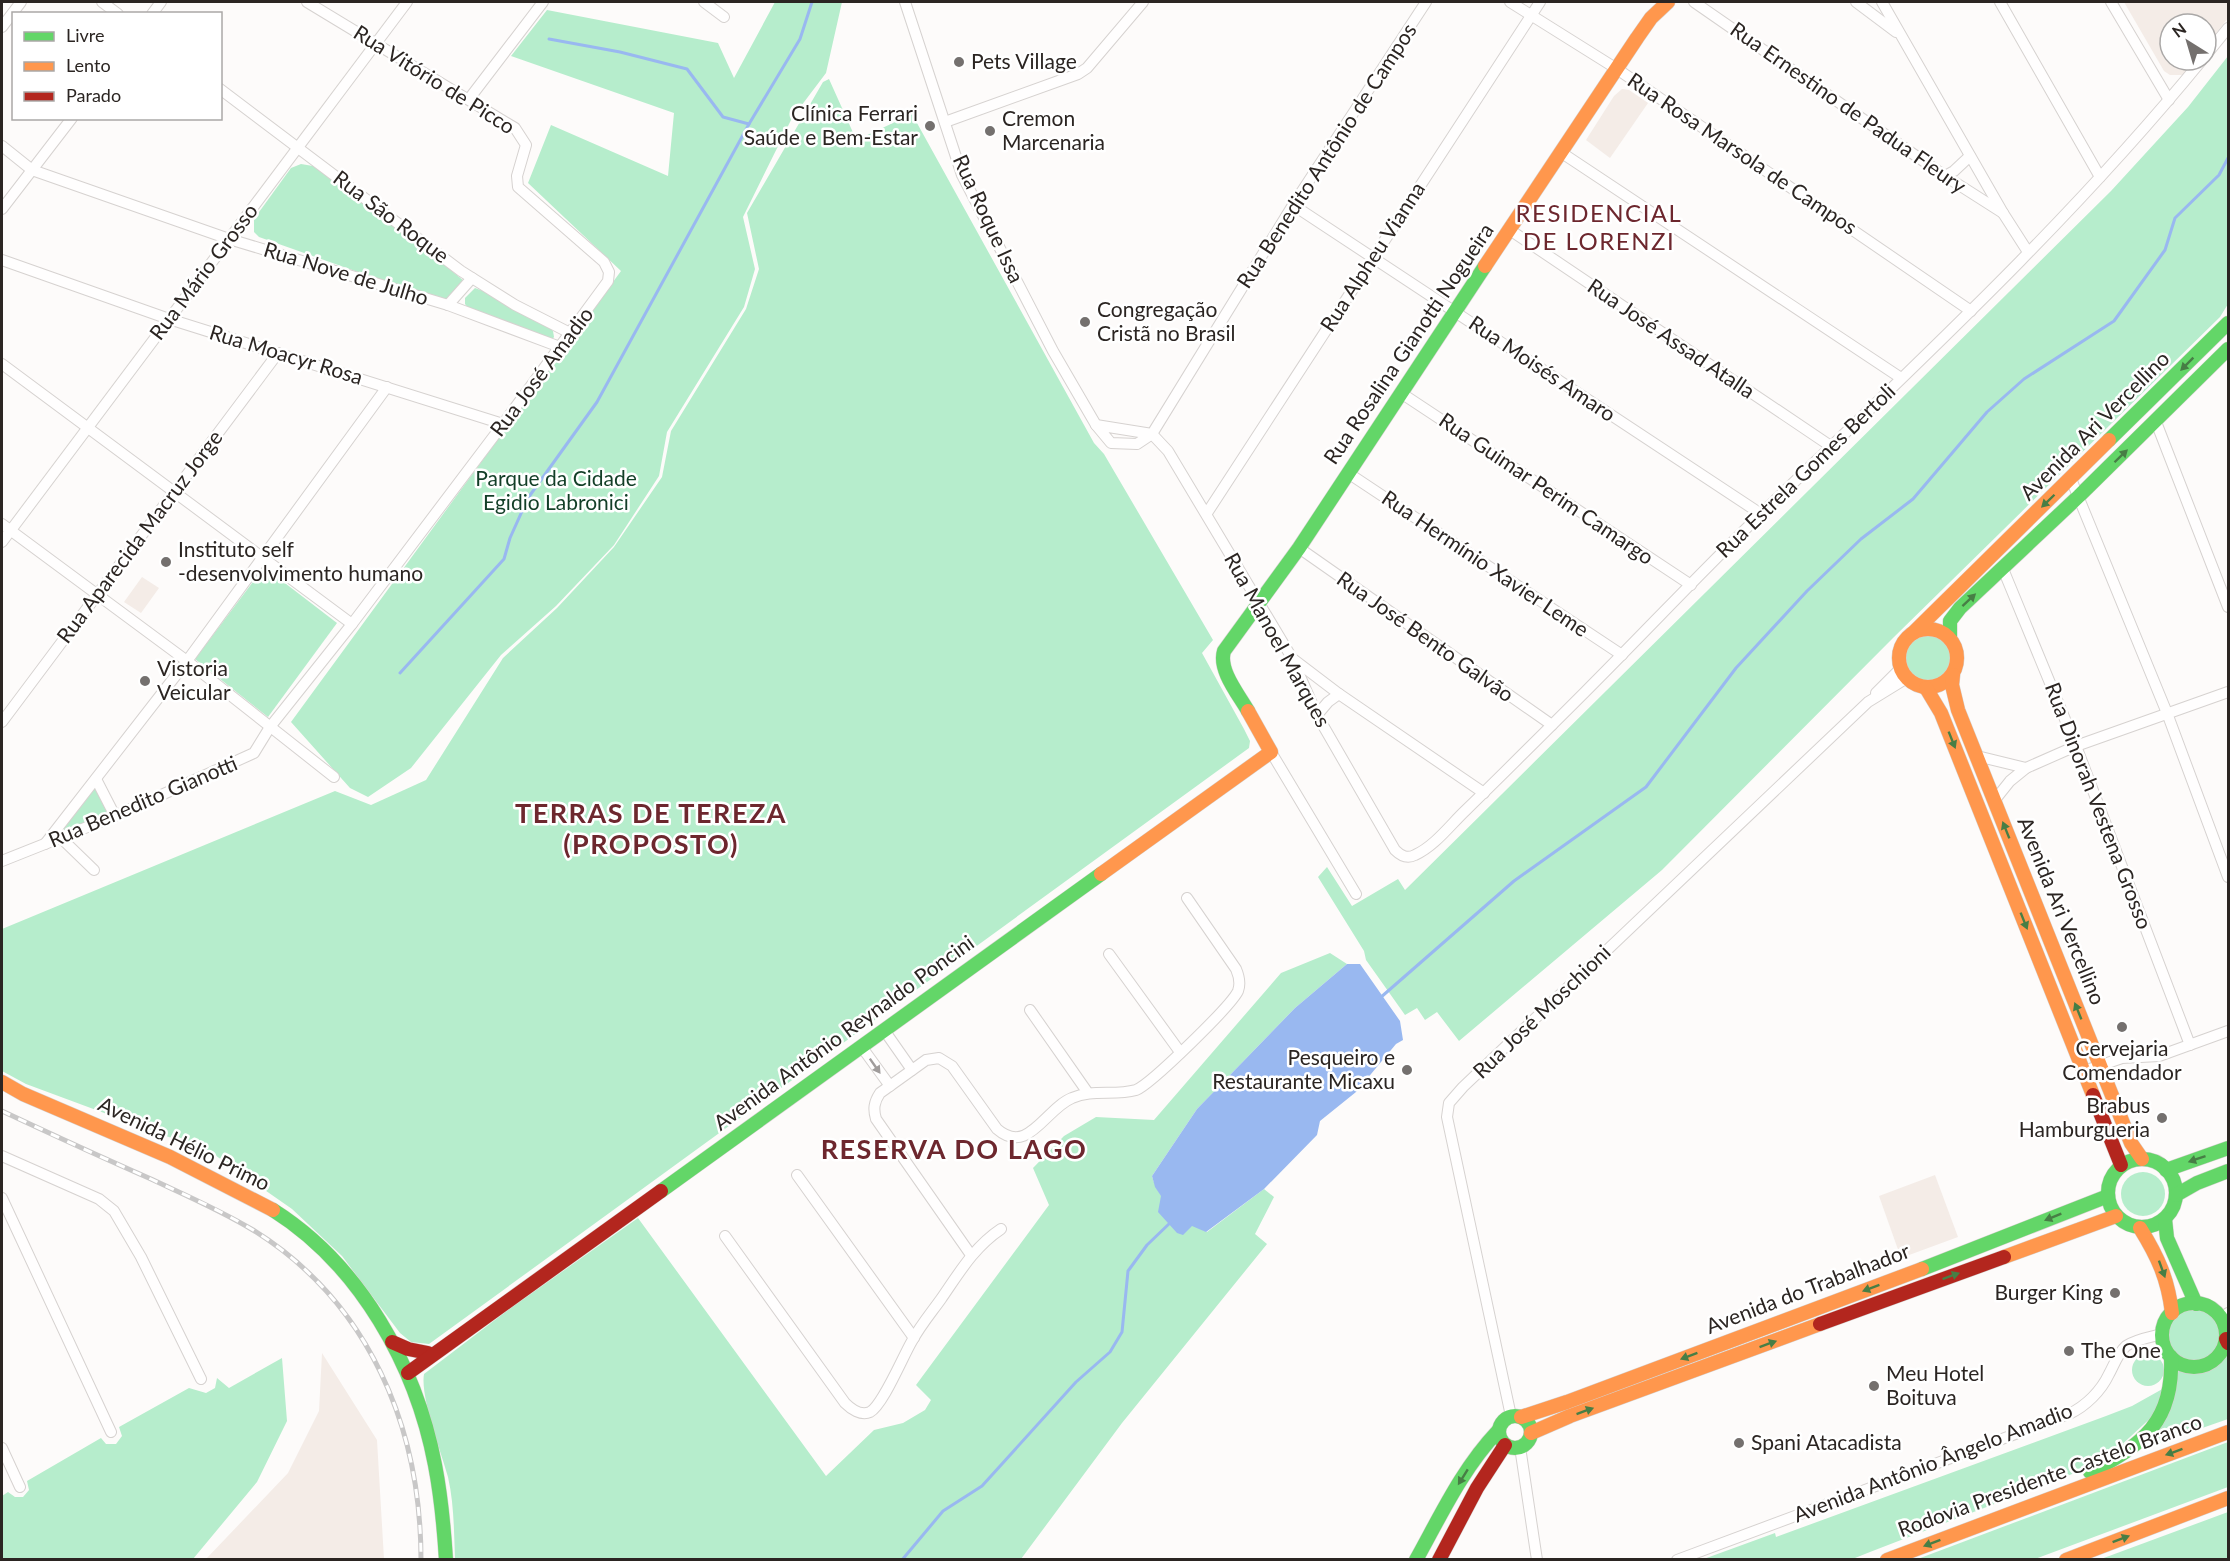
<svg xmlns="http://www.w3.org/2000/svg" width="2230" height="1561" font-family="Lato,sans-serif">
  <rect width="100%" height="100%" fill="#fdfbfa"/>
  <!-- built -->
  <g fill="#f4ece7">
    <path d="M2124,2h104v16l-22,28v-22h-36v36h25l-12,15h-13l-6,-4z"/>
    <path d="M1622,89l7,1 19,13 -38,55 -24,-18 28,-44z"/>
    <path d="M142,577l17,11 -18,25 -17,-11z"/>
    <path d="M1935,1175l23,62 -57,21 -22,-62z"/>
    <path d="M322,1353l55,87 7,119h-178l82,-86 31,-62z"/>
  </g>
  <!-- green -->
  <g fill="#b6edcc">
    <path d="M775,2h67l-16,71 -34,45 -49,99 12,52 -11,38 -77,125 -8,44 -45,69 -58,61 -55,49 -90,113 -43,29 -18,-9 -59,-66 330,-451 -93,-88 23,-58 117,51 6,-63 -163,-57 36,-46 171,33 16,35z"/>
    <path d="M2228,56v248l-8,13 -327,321 -231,232 -203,171 -22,-29 -12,8 -8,-12 -12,7 -39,-55 -2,-9 -46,-74 9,-10 25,39 46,-27 7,11 706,-699 77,-84z"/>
    <path d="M829,79l26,58 6,1 51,-24 182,329 10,11 109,186 -11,13 42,76 6,12 -1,7 -820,596 -18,-2 -11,-9 -58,-77 -50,-47 -80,-56 -186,-69 -24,-13v-142l333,-138 36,14 55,-25 77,-122 54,-50 57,-61 48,-70 9,-46 75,-122 13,-40 -12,-56 76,-131z"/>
    <path d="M301,164l12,2 75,52 76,63 -19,19 -56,-17 -130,-46 -5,-5v-13l37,-51z"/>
    <path d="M475,288l8,3 64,35 6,5 1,6 -2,3 -84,-32 -3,-4v-6z"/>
    <path d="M264,567l73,56 -69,94 -73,-58z"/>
    <circle cx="1929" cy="658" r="24"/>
    <path d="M95,785l14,29 -52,21z"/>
    <path d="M1330,953l17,11 -52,44 -98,101 -45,67c6,24 32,46 55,56l57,-43 10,8 -19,37 12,10 -145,179 -101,136h-566c-1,-27 -1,-56 -7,-82 -7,-26 -28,-80 -24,-103l84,-64 130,-92 188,258 48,-46 29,-7 22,-13 6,-10 -15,-15 133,-180 -16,-37 31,-32 32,-19 58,3 127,-147z"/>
    <circle cx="2143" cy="1194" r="22"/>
    <circle cx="2194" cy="1335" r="27"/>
    <path d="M2227,1350l1,69 -83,29 35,-80c19,12 40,3 47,-18z"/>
    <circle cx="2148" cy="1370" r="16"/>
    <path d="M282,1358l5,63 -30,61 -64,77h-191v-63l6,-4 7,5h8l6,-7 -2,-9 74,-43 5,6h10l6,-8 -3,-9 70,-39 17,5 9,-5 2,-10 12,10z"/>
    <path d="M2166,1387l-10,26 -53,49 -233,90 -20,8h-149l74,-27 1,4 330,-121 26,-10z"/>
    <path d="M2228,1442v45l-193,72 -120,1z"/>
    <path d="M2228,1512v47h-127z"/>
  </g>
  <!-- water -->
  <path fill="#99b8f0" d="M1347,964h13l40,57 3,19 -7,4 -40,48 -36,29 -3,14 -53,54 -58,43 -14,-6 -9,9 -6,-2 -19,-21 3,-16 -6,-9 -3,-11 45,-67 98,-101z"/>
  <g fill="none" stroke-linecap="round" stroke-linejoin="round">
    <!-- stream -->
    <g stroke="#99b8f0" stroke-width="3">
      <path d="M549,39l71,13 67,17 36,48 26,7"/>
      <path d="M400,673l104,-114 6,-21 18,-40 69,-96 152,-278 51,-85 12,-37"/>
      <path d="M1380,998l134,-117 132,-94 90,-119 71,-77 54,-52 52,-40 74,-87 37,-33 90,-58 51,-71 10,-32 44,-43 9,-17"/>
      <path d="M902,1560l41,-49 39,-25 94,-104 34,-30 12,-20 6,-61 19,-26 24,-23"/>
    </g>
    <defs>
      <g id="street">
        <path d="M102,2l16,12"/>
        <path d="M704,2l20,15"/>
        <path d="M905,2l57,173 91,176 43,74"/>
        <path d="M1510,2l107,67 354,242"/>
        <path d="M1694,2l251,174 58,37"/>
        <path d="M1856,2l40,30"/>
        <path d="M1882,2l121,211 25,39"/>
        <path d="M2000,2l100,175"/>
        <path d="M2111,2l58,98"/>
        <path d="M152,14l9,-12"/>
        <path d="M2,27l19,-25"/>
        <path d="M2206,55l22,-27"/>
        <path d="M220,89l241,182 54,34 55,28"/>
        <path d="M469,99l74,-97"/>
        <path d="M945,122l133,-48 9,-6 56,-66"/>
        <path d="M2,146l30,24 197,69 219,66 112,42"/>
        <path d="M1562,153l339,225"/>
        <path d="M1945,176l9,-5 16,-15"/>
        <path d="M1293,205l468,309"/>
        <path d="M2,209l70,-91"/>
        <path d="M1510,230l322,217"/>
        <path d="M2,260l167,59 334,105"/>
        <path d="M448,305l24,-27"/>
        <path d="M2,364l350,260"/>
        <path d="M1401,393l290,192"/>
        <path d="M2156,422l72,185"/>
        <path d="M1152,434l16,17 124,207 25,57 78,135c6,6 12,9 20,5 20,-9 36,-31 51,-45 40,-39 79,-78 119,-118 59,-59 117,-121 177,-179 151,-146 307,-290 440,-453"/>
        <path d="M1152,434l-56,-9 15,18 26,1 15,-10 141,-229 133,-203"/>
        <path d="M1348,473l274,182"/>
        <path d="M2071,479l96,234 61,164"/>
        <path d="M1207,513l333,-511"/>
        <path d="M2,524l185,137 147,116"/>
        <path d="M2,542l405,-540"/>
        <path d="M1299,548l253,177"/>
        <path d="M2003,569l73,177 114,299"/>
        <path d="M1293,659l46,35 145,99"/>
        <path d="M1876,693l25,-25"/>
        <path d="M1317,715l11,-13 11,-8"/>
        <path d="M2,722l276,-369"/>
        <path d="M1271,752l85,142"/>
        <path d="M1977,756l49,12"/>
        <path d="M96,779l19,37"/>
        <path d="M1994,801l16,-20 16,-13 50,-22 152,-54"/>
        <path d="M61,838l33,32"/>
        <path d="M45,844l142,-183 200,-274"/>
        <path d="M2,861l113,-45 139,-63 16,-26 82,-103 151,-200 105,-143 1,-9 -5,-10 -86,-75 -1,-11 9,-31 -11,-17 -208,-126"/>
        <path d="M1109,954l71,98"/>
        <path d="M1030,1010l58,83"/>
        <path d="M884,1030l28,40"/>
        <path d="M861,1046l29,40"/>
        <path d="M2084,1071l38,-13 37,-2 69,-25"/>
        <path d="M2,1156l97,43 15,12 27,46 60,122"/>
        <path d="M797,1175l117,163"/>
        <path d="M2,1198l109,234"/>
        <path d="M725,1236l120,167c6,6 16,13 25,9 13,-7 33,-56 42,-71 8,-15 19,-28 29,-42 18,-26 33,-52 60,-70"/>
        <path d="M971,1255l-95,-136c-3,-10 -2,-17 4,-26l46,-33 13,-2 13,8 45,63c31,27 48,-20 75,-31 20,-9 43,-2 64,-8 15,-6 95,-84 102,-99 3,-8 1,-15 -2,-22l-49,-71"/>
        <path d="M2221,1318l7,-5"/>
        <path d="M1511,1416l-64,-299 2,-14 14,-16 405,-385 39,-24"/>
        <path d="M1520,1447l17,113"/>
        <path d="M2,1448l18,39"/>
        <path d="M1677,1560l392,-146c17,-8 32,-23 40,-40 5,-9 9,-21 17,-28 10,-7 25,-9 36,-12"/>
      </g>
      <g id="fast">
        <path d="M2109,440l119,-117"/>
        <path d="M1950,638v-17l10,-13 119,-112 149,-147"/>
        <path d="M1248,711c-9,-16 -30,-41 -24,-60l75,-103 186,-282"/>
        <circle cx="2142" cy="1193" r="34"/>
        <path d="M2166,1170l62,-22"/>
        <path d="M661,1191l440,-317"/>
        <path d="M2176,1195l21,-12 31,-12"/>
        <path d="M273,1210c87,55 143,155 162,255 6,31 9,63 11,95"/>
        <path d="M2165,1219l2,19 29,66"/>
        <path d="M1922,1269l186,-73"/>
        <circle cx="2194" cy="1335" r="32"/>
        <circle cx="1515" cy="1432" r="16"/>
        <path d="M2090,1472c53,-27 84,-51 81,-115"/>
        <path d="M1416,1560c25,-45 46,-91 82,-129"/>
      </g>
      <g id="slow">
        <path d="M1485,266l152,-228 14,-20 17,-16"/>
        <circle cx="1928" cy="658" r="29"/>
        <path d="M1913,633l196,-193"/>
        <path d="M1953,675l-1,10 6,25 173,433 11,16"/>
        <path d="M1926,688l15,25 152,382"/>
        <path d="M1101,874l170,-122 -23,-41"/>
        <path d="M2,1082l21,12 147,63 103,53"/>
        <path d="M2140,1228c18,29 28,51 32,85"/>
        <path d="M2004,1257l112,-41"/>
        <path d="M1521,1417l46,-15 355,-133"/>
        <path d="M1531,1433l39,-17 250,-92"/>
        <path d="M1887,1560l341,-128"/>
        <path d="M2066,1560l162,-62"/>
      </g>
      <g id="jam">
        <path d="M2093,1095l28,70"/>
        <path d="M1820,1324l184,-67"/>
        <path d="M2226,1339l2,4"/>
        <path d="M392,1342l16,7 20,4"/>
        <path d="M408,1373l253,-182"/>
        <path d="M1439,1560l38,-72 28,-43"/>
      </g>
    </defs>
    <!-- street casing -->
    <use href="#street" stroke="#d6d2d0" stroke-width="12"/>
    <!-- fast casing -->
    <use href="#fast" stroke="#d6d2d0" stroke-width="15"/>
    <!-- slow casing -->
    <use href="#slow" stroke="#d6d2d0" stroke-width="15"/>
    <!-- jam casing -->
    <use href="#jam" stroke="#d6d2d0" stroke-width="15"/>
    <!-- street -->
    <use href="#street" stroke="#fffefe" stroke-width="10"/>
    <!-- fast -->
    <use href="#fast" stroke="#63d668" stroke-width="14"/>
    <!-- slow -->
    <use href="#slow" stroke="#ff974d" stroke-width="14"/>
    <!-- jam -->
    <use href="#jam" stroke="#b3261e" stroke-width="14"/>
    <defs>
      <path id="rail" d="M2,1111c49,23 99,46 149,68 34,16 69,31 102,51 116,72 168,197 168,330"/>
    </defs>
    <!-- rail casing -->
    <use href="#rail" stroke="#c8c7c7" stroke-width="5"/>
    <!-- rail -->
    <use href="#rail" stroke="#fff" stroke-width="3" stroke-dasharray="9" stroke-linecap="butt"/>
  </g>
  <!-- one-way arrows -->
  <defs><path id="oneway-solid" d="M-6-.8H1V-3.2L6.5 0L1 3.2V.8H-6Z" transform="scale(1.5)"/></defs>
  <g fill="#477e45">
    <use href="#oneway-solid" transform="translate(2187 364) rotate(135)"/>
    <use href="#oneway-solid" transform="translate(2121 456) rotate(-44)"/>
    <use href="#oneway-solid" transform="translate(2048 501) rotate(136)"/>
    <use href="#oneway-solid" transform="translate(1969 600) rotate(-43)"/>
    <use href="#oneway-solid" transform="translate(1952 740) rotate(68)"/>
    <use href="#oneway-solid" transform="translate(2006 830) rotate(-112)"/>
    <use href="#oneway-solid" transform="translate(2024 921) rotate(68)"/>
    <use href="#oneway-solid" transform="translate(2078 1011) rotate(-112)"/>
    <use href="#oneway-solid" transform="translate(2197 1159) rotate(161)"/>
    <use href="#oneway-solid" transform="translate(2053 1217) rotate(158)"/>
    <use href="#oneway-solid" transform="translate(2162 1269) rotate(70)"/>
    <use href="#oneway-solid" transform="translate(1951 1276) rotate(-20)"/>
    <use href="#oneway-solid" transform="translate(1871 1288) rotate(159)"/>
    <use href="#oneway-solid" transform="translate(1768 1344) rotate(-20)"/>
    <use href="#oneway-solid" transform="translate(1689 1356) rotate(159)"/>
    <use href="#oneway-solid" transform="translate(1585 1411) rotate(-20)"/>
    <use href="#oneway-solid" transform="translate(2174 1452) rotate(160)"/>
    <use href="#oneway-solid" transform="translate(1463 1477) rotate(122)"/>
    <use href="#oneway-solid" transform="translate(2121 1539) rotate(-21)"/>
    <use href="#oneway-solid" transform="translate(1932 1543) rotate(159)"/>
  </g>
  <use fill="#a09c9b" href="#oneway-solid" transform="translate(875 1066) rotate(55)"/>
  <!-- markers -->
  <g fill="#74706e" stroke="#fff" stroke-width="2">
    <circle cx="959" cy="62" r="6"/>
    <circle cx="930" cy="126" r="6"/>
    <circle cx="990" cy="131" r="6"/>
    <circle cx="1085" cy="322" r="6"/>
    <circle cx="166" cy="562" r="6"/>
    <circle cx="145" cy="681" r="6"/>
    <circle cx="2122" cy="1027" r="6"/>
    <circle cx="1407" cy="1070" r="6"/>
    <circle cx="2162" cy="1118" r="6"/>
    <circle cx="2115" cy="1293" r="6"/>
    <circle cx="2069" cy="1351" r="6"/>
    <circle cx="1874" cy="1386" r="6"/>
    <circle cx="1739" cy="1443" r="6"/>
  </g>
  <g text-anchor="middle" stroke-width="5" stroke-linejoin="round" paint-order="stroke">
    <!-- poi labels -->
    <g font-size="21" fill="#2b2522" stroke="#fff" text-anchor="start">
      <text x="971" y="69">Pets Village</text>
      <text x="918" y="121" text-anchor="end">Clínica Ferrari<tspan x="918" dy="24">Saúde e Bem-Estar</tspan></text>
      <text x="1002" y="126">Cremon<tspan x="1002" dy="24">Marcenaria</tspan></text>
      <text x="1097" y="317">Congregação<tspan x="1097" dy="24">Cristã no Brasil</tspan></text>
      <text x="178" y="557">Instituto self<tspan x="178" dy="24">-desenvolvimento humano</tspan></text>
      <text x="157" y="676">Vistoria<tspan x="157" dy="24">Veicular</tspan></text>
      <text x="2122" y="1056" text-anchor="middle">Cervejaria<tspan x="2122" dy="24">Comendador</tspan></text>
      <text x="1395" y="1065" text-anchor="end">Pesqueiro e<tspan x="1395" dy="24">Restaurante Micaxu</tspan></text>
      <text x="2150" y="1113" text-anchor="end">Brabus<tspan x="2150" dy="24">Hamburgueria</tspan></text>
      <text x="2103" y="1300" text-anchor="end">Burger King</text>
      <text x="2081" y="1358">The One</text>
      <text x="1886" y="1381">Meu Hotel<tspan x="1886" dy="24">Boituva</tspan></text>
      <text x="1751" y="1450">Spani Atacadista</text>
    </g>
    <!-- street labels -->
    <g font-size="21" fill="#2b2522" stroke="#fff">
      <text transform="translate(434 80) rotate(32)" y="7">Rua Vitório de Picco</text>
      <text transform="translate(1848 108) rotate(35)" y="7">Rua Ernestino de Padua Fleury</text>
      <text transform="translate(1742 154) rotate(34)" y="7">Rua Rosa Marsola de Campos</text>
      <text transform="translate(1327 156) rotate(-57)" y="7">Rua Benedito Antônio de Campos</text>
      <text transform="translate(391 217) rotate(37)" y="7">Rua São Roque</text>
      <text transform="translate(988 219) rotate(65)" y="7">Rua Roque Issa</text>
      <text transform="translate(1373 257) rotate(-57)" y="7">Rua Alpheu Vianna</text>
      <text transform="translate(204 272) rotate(-53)" y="7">Rua Mário Grosso</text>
      <text transform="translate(346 274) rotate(17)" y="7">Rua Nove de Julho</text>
      <text transform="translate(1671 339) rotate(34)" y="7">Rua José Assad Atalla</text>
      <text transform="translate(1409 344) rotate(-56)" y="7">Rua Rosalina Gianotti Nogueira</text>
      <text transform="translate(286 355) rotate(17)" y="7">Rua Moacyr Rosa</text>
      <text transform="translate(1542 369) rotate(34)" y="7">Rua Moisés Amaro</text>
      <text transform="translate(542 372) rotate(-53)" y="7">Rua José Amadio</text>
      <text transform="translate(2095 426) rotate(-45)" y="7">Avenida Ari Vercellino</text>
      <text transform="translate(1806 471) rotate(-44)" y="7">Rua Estrela Gomes Bertoli</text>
      <text transform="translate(1546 489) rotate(34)" y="7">Rua Guimar Perim Camargo</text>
      <text transform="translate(140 537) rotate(-53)" y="7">Rua Aparecida Macruz Jorge</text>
      <text transform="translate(1485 564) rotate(34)" y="7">Rua Hermínio Xavier Leme</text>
      <text transform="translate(1425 637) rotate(35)" y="7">Rua José Bento Galvão</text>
      <text transform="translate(1277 640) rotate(61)" y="7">Rua Manoel Marques</text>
      <text transform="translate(143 802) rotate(-23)" y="7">Rua Benedito Gianotti</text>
      <text transform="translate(2098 806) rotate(69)" y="7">Rua Dinorah Vestena Grosso</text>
      <text transform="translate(2061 911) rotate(68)" y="7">Avenida Ari Vercellino</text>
      <text transform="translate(1542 1012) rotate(-44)" y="7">Rua José Moschioni</text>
      <text transform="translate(844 1033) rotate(-36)" y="7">Avenida Antônio Reynaldo Poncini</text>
      <text transform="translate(184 1144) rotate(26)" y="7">Avenida Hélio Primo</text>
      <text transform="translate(1808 1289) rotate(-21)" y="7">Avenida do Trabalhador</text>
      <text transform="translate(1933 1463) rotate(-21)" y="7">Avenida Antônio Ângelo Amadio</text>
      <text transform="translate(2050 1476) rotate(-20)" y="7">Rodovia Presidente Castelo Branco</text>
    </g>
    <!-- park labels -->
    <g font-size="21" fill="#123e27" stroke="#fff">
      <text x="556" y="486">Parque da Cidade<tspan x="556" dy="24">Egidio Labronici</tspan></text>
    </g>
    <!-- quarter labels -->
    <g font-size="24" letter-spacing="1.5" fill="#6d272e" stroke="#fff">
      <text x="1599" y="222">RESIDENCIAL<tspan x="1599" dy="28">DE LORENZI</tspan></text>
    </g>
    <!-- district labels -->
    <g font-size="27" font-weight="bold" letter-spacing="1.5" fill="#6d272e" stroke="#fff">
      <text x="651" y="823">TERRAS DE TEREZA<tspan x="651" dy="31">(PROPOSTO)</tspan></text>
      <text x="954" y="1159">RESERVA DO LAGO</text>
    </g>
  </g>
  <!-- border -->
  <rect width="2230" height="1561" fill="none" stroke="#2b2522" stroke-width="6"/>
  <!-- legend -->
  <rect x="12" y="12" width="210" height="108" fill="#ffffff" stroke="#aaa8a7" stroke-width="1.5"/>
  <rect x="24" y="32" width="30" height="9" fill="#63d668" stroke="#aaa8a7" stroke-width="1.5"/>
  <text x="66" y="42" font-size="18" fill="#2b2522">Livre</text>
  <rect x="24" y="62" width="30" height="9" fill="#ff974d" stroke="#aaa8a7" stroke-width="1.5"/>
  <text x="66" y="72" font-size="18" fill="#2b2522">Lento</text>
  <rect x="24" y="92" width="30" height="9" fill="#b3261e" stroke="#aaa8a7" stroke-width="1.5"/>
  <text x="66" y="102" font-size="18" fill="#2b2522">Parado</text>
  <!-- north arrow -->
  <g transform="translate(2188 42) rotate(323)"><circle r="28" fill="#ffffff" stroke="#aaa8a7" stroke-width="1.5"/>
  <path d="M0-4.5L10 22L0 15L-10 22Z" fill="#74706e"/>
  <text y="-9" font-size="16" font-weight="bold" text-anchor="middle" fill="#2b2522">N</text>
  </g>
</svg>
